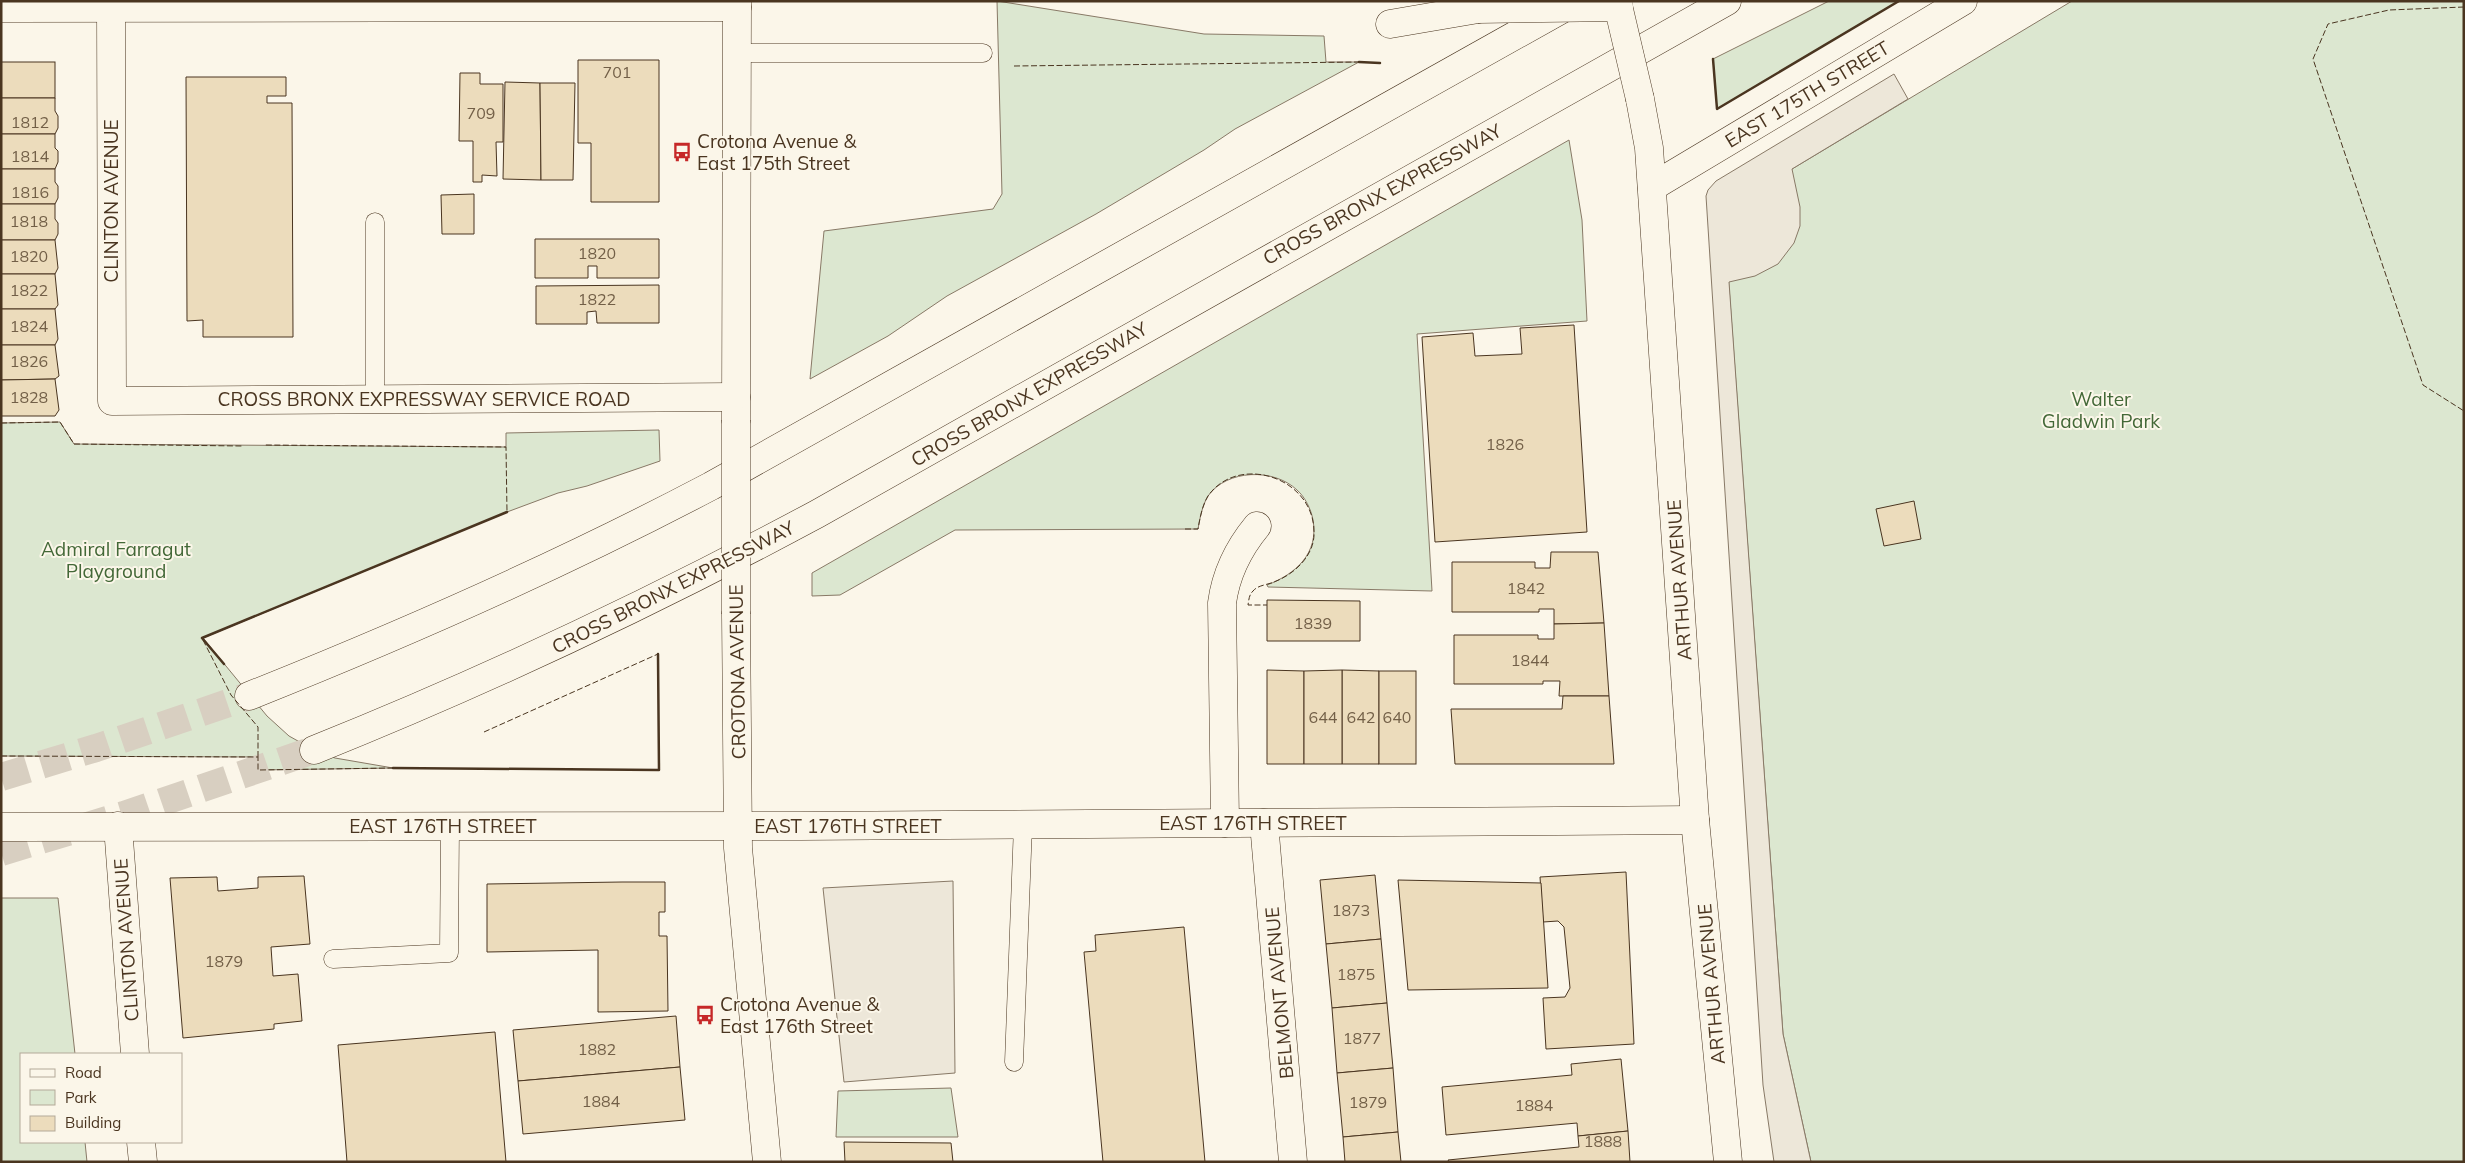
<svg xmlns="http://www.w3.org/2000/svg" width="2465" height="1163" font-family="Mulish,sans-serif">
  <rect width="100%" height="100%" fill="#fbf6e9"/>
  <!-- green -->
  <g fill="#dce7d0" stroke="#887966">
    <path d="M997,1l207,33 120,2 2,26h33l-124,67 -31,21 -108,64 -149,82 -59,40 -78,43 14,-148 169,-22 9,-15z"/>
    <path d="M1829,1h70l-182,108 -4,-50z"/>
    <path d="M2072,1h392v1161h-653l-28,-128 -57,-789 66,-76z"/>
    <path d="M1569,140l13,80 5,101 -170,13 15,257 -164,-4 -1,-2c29,-11 52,-32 46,-65 -2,-11 -8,-23 -16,-30 -23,-22 -70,-21 -89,6 -6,10 -8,22 -10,33l-243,1 -115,65 -28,1v-23z"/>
    <path d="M60,422l14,22 432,3v-14l153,-3 1,31 -73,25 -29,7 -51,19 -304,126 64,78 22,20 25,14 21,8 58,10 -135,2v-13l-257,-1v-333z"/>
    <path d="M1,898h57l17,156h-54v88h64l2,20h-86z"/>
    <path d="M951,1088l7,49h-122l2,-46z"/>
  </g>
  <!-- parking -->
  <g fill="#ede7d9" stroke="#887966">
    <path d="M1894,74l14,25 -116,70 8,38v19l-6,17 -16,21 -23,12 -26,6 54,752 28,128h-37l-11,-77 -57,-889 2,-6 8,-9z"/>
    <path d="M953,881l2,192 -111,9 -21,-194z"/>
  </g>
  <!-- building -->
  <g fill="#ecdcbc" stroke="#4a3520">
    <path d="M578,60h81v142h-68v-59h-13z"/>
    <rect x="1" y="62" width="54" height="36"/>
    <path d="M460,73h20v11h23v58h-7l1,34 -15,-1v7h-9v-41h-14z"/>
    <path d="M186,77h100v19h-19v7h25l1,234h-90v-17l-16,1z"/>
    <path d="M505,82l35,1 1,97 -38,-1z"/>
    <path d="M540,83h35l-2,97h-32z"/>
    <path d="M1,98h54v13l3,5v12l-3,6h-54z"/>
    <path d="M1,134h54v14l3,3v11l-3,7h-54z"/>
    <path d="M1,169h54v13l3,4v12l-3,6h-54z"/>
    <path d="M474,194v40h-32l-1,-39z"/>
    <path d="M1,204h54v15l3,4v11l-3,6h-54z"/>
    <path d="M535,239h124v39h-62v-12h-9v12h-53z"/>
    <path d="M1,240h54l3,28 -3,6h-54z"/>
    <path d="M1,274h54l3,31 -3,4h-54z"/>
    <path d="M659,285v38h-62l-1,-12 -9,1v12h-51v-38z"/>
    <path d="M1,309h54l3,30 -3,6h-54z"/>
    <path d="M1574,325l13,207 -152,10 -13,-205 51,-4 2,23 47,-2 -2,-26z"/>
    <path d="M1,345h54l4,31 -4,3 -54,1z"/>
    <path d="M55,379l4,31 -4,6h-54v-36z"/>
    <path d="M1914,501l7,38 -37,7 -8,-37z"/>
    <path d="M1551,552h47l6,71 -50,1v-15h-15v3h-87v-50h83v6h15z"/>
    <path d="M1267,600l93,1v40h-93z"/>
    <path d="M1604,623l5,73h-50l1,-15h-17v3h-89v-49h84v4h16v-15z"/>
    <path d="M1267,670l37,1v93h-37z"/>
    <path d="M1342,670l37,1v93h-37z"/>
    <path d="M1342,670v94h-38v-93z"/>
    <rect x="1379" y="671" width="37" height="93"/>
    <path d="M1563,696h46l5,68h-159l-4,-55h111z"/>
    <path d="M1626,872l8,172 -88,5 -3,-51 22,-1 5,-9 -6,-61 -6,-6 -15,1 -3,-45z"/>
    <path d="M1375,875l6,64 -55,5 -6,-64z"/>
    <path d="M304,876l6,68 -39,3 2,29 25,-2 4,47 -28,3v5l-91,9 -13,-160 47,-1 1,14 40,-3v-11z"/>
    <path d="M1398,880l143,3 7,105 -140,2z"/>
    <path d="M622,882h43v30h-6v24h8l1,75 -70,1v-62l-111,2v-68z"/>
    <path d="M1184,927l21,235h-102l-19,-210 12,-1 -1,-16z"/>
    <path d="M1381,939l6,64 -55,5 -6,-64z"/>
    <path d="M1387,1003l6,65 -56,5 -5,-65z"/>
    <path d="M676,1016l4,51 -162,14 -5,-51z"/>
    <path d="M495,1032l11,130h-159l-9,-117z"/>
    <path d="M1621,1059l7,72 -50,5 -1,-13 -131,12 -4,-48 130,-12 -1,-11z"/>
    <path d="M680,1067l5,53 -162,14 -5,-53z"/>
    <path d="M1393,1068l5,64 -55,5 -6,-64z"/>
    <path d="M1628,1131l2,31h-181l-1,-2 131,-13 -1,-11z"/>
    <path d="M1398,1132l3,30h-56l-2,-25z"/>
    <path d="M844,1142l107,1 2,19h-108z"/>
  </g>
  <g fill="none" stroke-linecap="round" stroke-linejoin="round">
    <!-- motorway-tunnel -->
    <g stroke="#d8cfc1" stroke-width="28" stroke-dasharray="28 14" stroke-linecap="butt">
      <path d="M1,777l95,-29 153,-52"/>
      <path d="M1,852l123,-37 190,-65"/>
    </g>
    <defs>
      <g id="service">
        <path d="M737,53h246"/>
        <path d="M375,222v177"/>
        <path d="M333,959l116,-6 1,-127"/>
        <path d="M1014,1062l9,-237"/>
      </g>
      <g id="minor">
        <path d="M111,1l1,400 624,-4"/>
        <path d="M1,8l736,-1"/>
        <path d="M1390,24l88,-15"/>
        <path d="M1225,823l-3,-220c4,-30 16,-54 35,-77"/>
        <path d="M1264,823l29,339"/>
        <path d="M118,826l17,228"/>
        <path d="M1,827l800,-1 894,-6"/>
        <path d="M141,1142l2,20"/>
      </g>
      <g id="tertiary">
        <path d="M1640,99l9,49 46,672 33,342"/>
        <path d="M1652,187l311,-186"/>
        <path d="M736,420l1,-419"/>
        <path d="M736,614l2,234 29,314"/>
      </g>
      <g id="motorway">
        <path d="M249,696c158,-63 312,-131 462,-210l860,-482"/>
        <path d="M314,750c172,-69 339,-148 503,-236l910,-513"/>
      </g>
    </defs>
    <!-- service casing -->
    <use href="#service" stroke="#4a3520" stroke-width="19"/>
    <!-- minor casing -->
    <use href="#minor" stroke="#4a3520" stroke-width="29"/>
    <!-- tertiary casing -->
    <use href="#tertiary" stroke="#4a3520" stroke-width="29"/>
    <!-- motorway casing -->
    <use href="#motorway" stroke="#4a3520" stroke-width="29"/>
    <!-- service -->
    <use href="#service" stroke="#fbf6e9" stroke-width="18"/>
    <!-- minor -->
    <use href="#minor" stroke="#fbf6e9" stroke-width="28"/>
    <!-- tertiary -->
    <use href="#tertiary" stroke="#fbf6e9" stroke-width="28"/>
    <!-- motorway -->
    <use href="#motorway" stroke="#fbf6e9" stroke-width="28"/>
    <defs>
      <path id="minor-bridge" d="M1478,9l141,-2"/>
      <g id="tertiary-bridge">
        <path d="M1617,1l23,98"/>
        <path d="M736,614v-194"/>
      </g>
    </defs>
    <!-- minor-bridge casing -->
    <use href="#minor-bridge" stroke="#4a3520" stroke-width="29" stroke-linecap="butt"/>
    <!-- tertiary-bridge casing -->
    <use href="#tertiary-bridge" stroke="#4a3520" stroke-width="29" stroke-linecap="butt"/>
    <!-- minor-bridge -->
    <use href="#minor-bridge" stroke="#fbf6e9" stroke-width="28"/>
    <!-- tertiary-bridge -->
    <use href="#tertiary-bridge" stroke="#fbf6e9" stroke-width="28"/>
    <!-- fence -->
    <g stroke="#4a3520" stroke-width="1" stroke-dasharray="6 2.5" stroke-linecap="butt">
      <path d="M2464,7l-75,3 -61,14 -15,35 110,326 41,26"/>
      <path d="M1014,66l345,-4"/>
      <path d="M1,423l59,-1 14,22 168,2"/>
      <path d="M1185,529h13c2,-11 4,-23 10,-33 30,-43 106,-19 106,36 1,23 -19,42 -40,50 -7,3 -16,3 -21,9 -4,4 -4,8 -5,14h19"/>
      <path d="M484,732l174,-78"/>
      <path d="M1,756l257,1v13l135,-2"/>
      <path d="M258,757v-30l-27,-32 -29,-57 305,-126 -1,-65 -242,-2"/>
    </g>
    <!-- wall -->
    <g stroke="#4a3520" stroke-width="2.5">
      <path d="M1713,59l4,50 182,-108"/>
      <path d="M1359,62l21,1"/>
      <path d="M224,664l-22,-26 305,-126"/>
      <path d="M393,768l266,2 -1,-116"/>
    </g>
  </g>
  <!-- icons -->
  <defs>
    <symbol id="bus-bare" viewBox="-9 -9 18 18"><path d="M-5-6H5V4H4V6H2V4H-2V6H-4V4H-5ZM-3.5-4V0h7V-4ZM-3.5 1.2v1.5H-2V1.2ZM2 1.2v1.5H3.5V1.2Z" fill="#c62828" stroke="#fbf6e9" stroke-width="2.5" paint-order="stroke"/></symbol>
  </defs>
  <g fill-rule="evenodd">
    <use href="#bus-bare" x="668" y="138" width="28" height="28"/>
    <use href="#bus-bare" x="691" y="1001" width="28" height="28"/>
  </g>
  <g text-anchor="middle" stroke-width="4" stroke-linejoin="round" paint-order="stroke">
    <!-- number labels -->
    <g font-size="16" fill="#725f47">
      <text x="617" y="78">701</text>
      <text x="481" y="119">709</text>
      <text x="30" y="128">1812</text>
      <text x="30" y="162">1814</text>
      <text x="30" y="198">1816</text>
      <text x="29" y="227">1818</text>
      <text x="597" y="259">1820</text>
      <text x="29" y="262">1820</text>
      <text x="29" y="296">1822</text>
      <text x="597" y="305">1822</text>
      <text x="29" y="332">1824</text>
      <text x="29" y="367">1826</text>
      <text x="29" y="403">1828</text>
      <text x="1505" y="450">1826</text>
      <text x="1526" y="594">1842</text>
      <text x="1313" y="629">1839</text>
      <text x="1530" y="666">1844</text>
      <text x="1323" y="723">644</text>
      <text x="1361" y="723">642</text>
      <text x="1397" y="723">640</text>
      <text x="1351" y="916">1873</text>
      <text x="224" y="967">1879</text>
      <text x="1356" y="980">1875</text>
      <text x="1362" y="1044">1877</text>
      <text x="597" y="1055">1882</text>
      <text x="601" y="1107">1884</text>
      <text x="1368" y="1108">1879</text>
      <text x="1534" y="1111">1884</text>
      <text x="1603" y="1147">1888</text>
    </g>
    <!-- street labels -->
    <g font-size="19" fill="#4a3520" stroke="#fbf6e9">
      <text transform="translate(1807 94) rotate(-31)" y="7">EAST 175TH STREET</text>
      <text transform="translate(1382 194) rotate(-29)" y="7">CROSS BRONX EXPRESSWAY</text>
      <text transform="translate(111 201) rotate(-90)" y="7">CLINTON AVENUE</text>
      <text transform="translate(1029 394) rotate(-30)" y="7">CROSS BRONX EXPRESSWAY</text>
      <text x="424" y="406">CROSS BRONX EXPRESSWAY SERVICE ROAD</text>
      <text transform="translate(1679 580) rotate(-94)" y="7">ARTHUR AVENUE</text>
      <text transform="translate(673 587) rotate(-27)" y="7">CROSS BRONX EXPRESSWAY</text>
      <text transform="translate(737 672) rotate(-91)" y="7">CROTONA AVENUE</text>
      <text x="1253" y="830">EAST 176TH STREET</text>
      <text x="443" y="833">EAST 176TH STREET</text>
      <text x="848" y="833">EAST 176TH STREET</text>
      <text transform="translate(126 940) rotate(-94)" y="7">CLINTON AVENUE</text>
      <text transform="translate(1711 984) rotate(-95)" y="7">ARTHUR AVENUE</text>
      <text transform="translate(1279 993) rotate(-95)" y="7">BELMONT AVENUE</text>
    </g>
    <!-- poi labels -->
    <g font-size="19" fill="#4a3520" stroke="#fbf6e9" text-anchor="start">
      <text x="697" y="148">Crotona Avenue &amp;<tspan x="697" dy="22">East 175th Street</tspan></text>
      <text x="720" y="1011">Crotona Avenue &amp;<tspan x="720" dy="22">East 176th Street</tspan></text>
    </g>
    <!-- park labels -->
    <g font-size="19" fill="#436837" stroke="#fbf6e9">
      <text x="2101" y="406">Walter<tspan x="2101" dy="22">Gladwin Park</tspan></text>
      <text x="116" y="556">Admiral Farragut<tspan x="116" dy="22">Playground</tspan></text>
    </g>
  </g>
  <!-- border -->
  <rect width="2465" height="1163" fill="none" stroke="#4a3520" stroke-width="5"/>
  <!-- legend -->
  <rect x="20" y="1053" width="162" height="90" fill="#fbf6e9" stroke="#b4a999"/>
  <rect x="30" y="1069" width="25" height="8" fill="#fbf6e9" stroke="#b4a999"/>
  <text x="65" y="1078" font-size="15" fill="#4a3520">Road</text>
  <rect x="30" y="1090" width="25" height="15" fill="#dce7d0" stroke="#b4a999"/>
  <text x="65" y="1103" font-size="15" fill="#4a3520">Park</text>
  <rect x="30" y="1116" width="25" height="15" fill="#ecdcbc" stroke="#b4a999"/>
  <text x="65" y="1128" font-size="15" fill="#4a3520">Building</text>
</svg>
